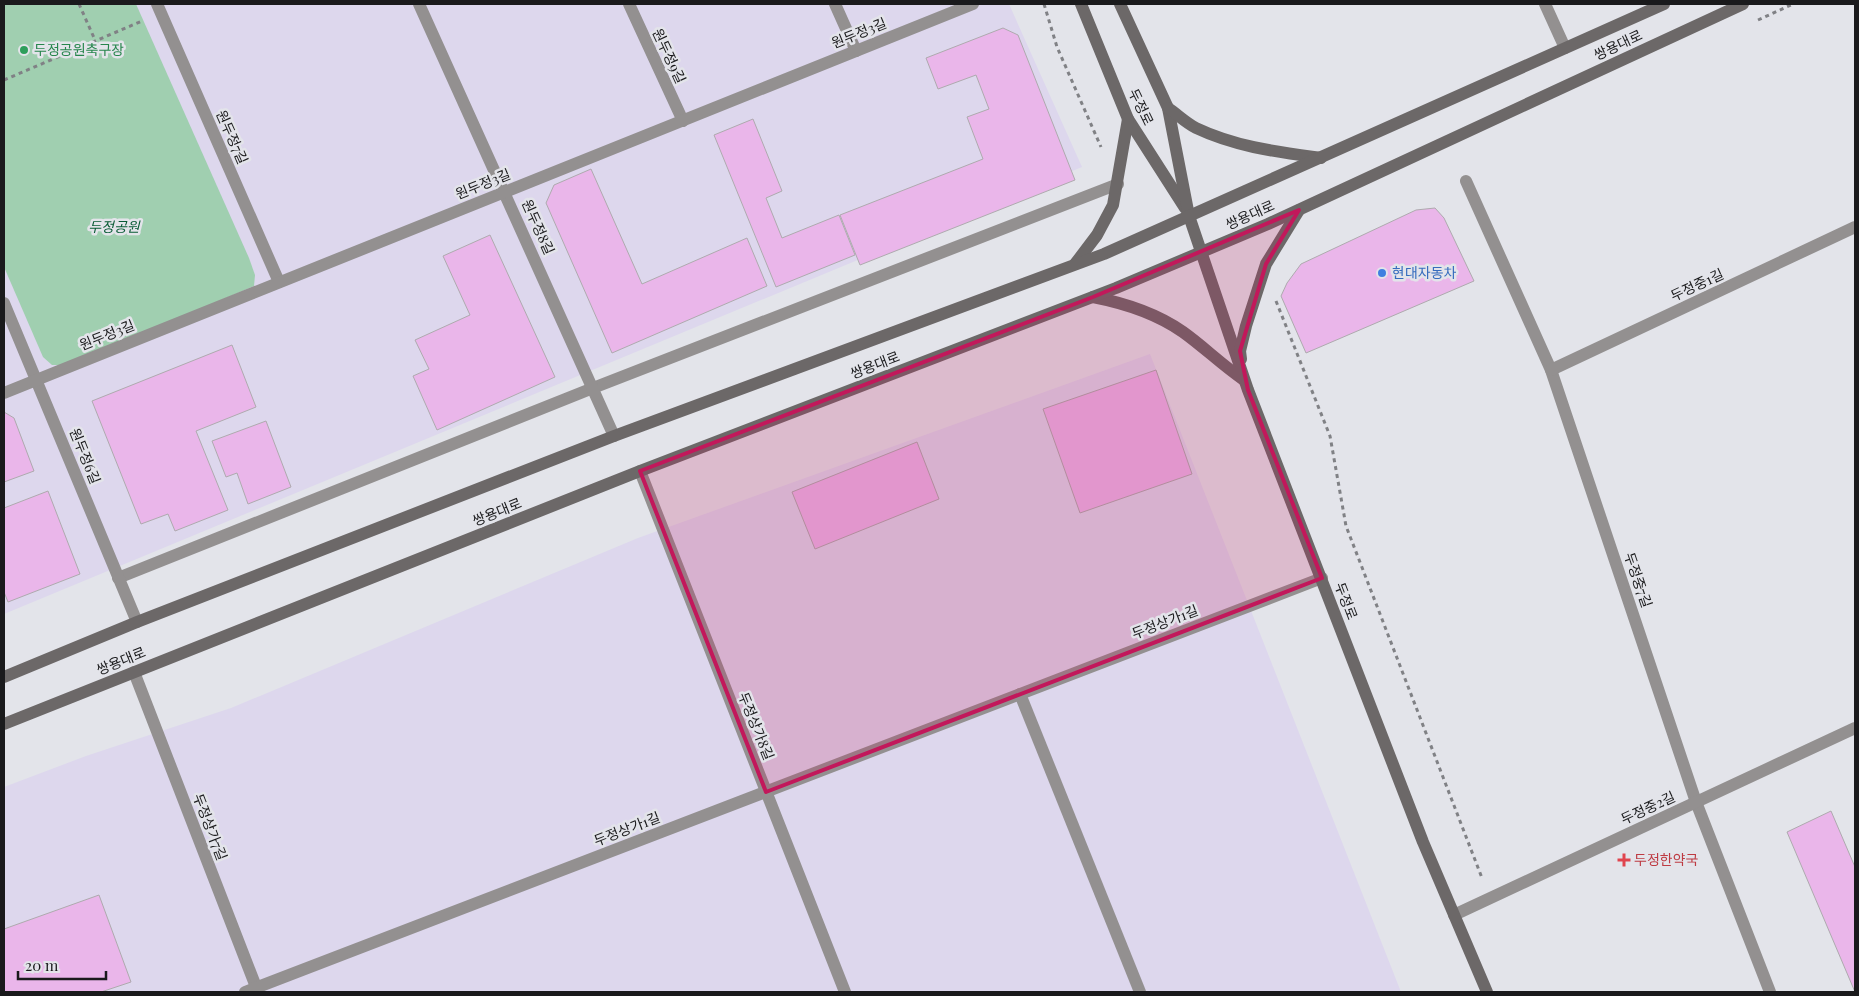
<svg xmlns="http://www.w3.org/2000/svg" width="1859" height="996" font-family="'Playfair Display','Noto Sans KR',serif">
  <rect width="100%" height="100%" fill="#e3e4ea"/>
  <!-- commercial -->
  <g fill="#ddd7ed">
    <path d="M4,4h1005l73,163 -1078,447z"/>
    <path d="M1150,354l251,638h-1397v-205l82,-31 145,-48 407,-170z"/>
  </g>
  <!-- green -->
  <path fill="#a0cfb0" d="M4,4h132l113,254 6,17 -1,11 -185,79h-17l-9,-8 -39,-90z"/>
  <!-- building -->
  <g fill="#eab6ea" stroke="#aeaaae">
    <path d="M1003,28l15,7 57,145 -215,85 -20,-50 143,-56 -16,-42 22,-8 -13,-34 -38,14 -12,-31z"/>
    <path d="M753,119l29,72 -16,7 16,40 57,-23 16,40 -79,32 -62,-152z"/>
    <path d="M591,169l51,115 105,-46 20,48 -155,67 -66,-150 8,-18z"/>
    <path d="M1435,208l9,10 30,63 -168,72 -25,-57 6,-13 14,-19 115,-54z"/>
    <path d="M490,235l65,142 -118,53 -24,-54 16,-7 -14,-29 55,-25 -27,-59z"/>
    <path d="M232,345l24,62 -60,24 32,79 -53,21 -7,-17 -27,10 -49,-123z"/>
    <path d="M1156,370l36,104 -112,39 -37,-104z"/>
    <path d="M4,412l10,6 20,53 -30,11z"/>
    <path d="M266,421l25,66 -43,17 -11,-31 -11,4 -14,-36z"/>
    <path d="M917,442l22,57 -124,50 -23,-57z"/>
    <path d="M48,491l32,83 -72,28 -4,-10v-84z"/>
    <path d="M1831,811l24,56v125l-68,-160z"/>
    <path d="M99,895l32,87 -30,10h-97v-63z"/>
  </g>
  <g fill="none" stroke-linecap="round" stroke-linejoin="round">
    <!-- path -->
    <g stroke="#808185" stroke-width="3" stroke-dasharray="4 4" stroke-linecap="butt">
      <path d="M79,4l16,36"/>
      <path d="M1044,4l13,43 44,100"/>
      <path d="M1758,20l35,-16"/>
      <path d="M4,80l138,-59"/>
      <path d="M1276,301l54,135 16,90 136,352"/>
    </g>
    <!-- lane -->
    <path stroke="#939090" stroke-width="12" d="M118,578l475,-190 525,-204"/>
    <!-- street -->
    <g stroke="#939090" stroke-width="12">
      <path d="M157,4l122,278"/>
      <path d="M419,4l195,432"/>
      <path d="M629,4l54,117"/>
      <path d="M835,4l21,47"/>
      <path d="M1545,4l20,44"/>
      <path d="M1466,181l85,189 145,432 74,190"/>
      <path d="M4,303l133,319"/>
      <path d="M1551,370l304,-143"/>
      <path d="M4,393l969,-389"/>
      <path d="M640,471l205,521"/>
      <path d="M134,672l124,320"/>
      <path d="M1020,694l120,298"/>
      <path d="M1454,915l401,-187"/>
      <path d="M245,992l1077,-414"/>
    </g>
    <!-- secondary -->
    <g stroke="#6c6868" stroke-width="12">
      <path d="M1081,4l47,115 57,89"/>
      <path d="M1120,4l48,104 21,108 59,174 175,452 64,150"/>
      <path d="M1168,108c9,6 18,15 28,20 40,19 82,24 125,30"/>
      <path d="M1075,264l22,-29 16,-30 15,-86"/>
      <path d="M1093,297c31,6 63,16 90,35 21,15 39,33 61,48"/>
      <path d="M1241,359l-1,-8 6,-25 20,-62 33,-54"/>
      <path d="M4,677l133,-55 477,-186 490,-182 560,-250"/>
      <path d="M4,724l636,-253 476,-183 152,-64 475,-220"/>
    </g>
  </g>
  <!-- marked area -->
  <path fill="#c2185b" fill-opacity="0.2" stroke="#c2185b" stroke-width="4" stroke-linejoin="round" d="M1299,210l-33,54 -26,87 8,39 74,188 -556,214 -126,-321 453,-174z"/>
  <!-- markers -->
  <circle fill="#2e9e5b" stroke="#e3e4ea" stroke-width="2" cx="24" cy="50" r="5"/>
  <circle fill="#3f7fe0" stroke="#e3e4ea" stroke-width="2" cx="1382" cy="273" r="5"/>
  <path fill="#e0444e" stroke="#e3e4ea" stroke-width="2" d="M1621.5 852.5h5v5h5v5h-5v5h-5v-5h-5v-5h5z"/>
  <g text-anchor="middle" stroke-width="5" stroke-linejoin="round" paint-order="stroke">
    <!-- street labels -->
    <g font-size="14" fill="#1a1a1c" stroke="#e3e4ea">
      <text transform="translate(859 33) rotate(-22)" y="5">원두정3길</text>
      <text transform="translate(1618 45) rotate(-25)" y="5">쌍용대로</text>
      <text transform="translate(669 56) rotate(65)" y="5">원두정9길</text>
      <text transform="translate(1141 107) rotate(64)" y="5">두정로</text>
      <text transform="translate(232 137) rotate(66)" y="5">원두정7길</text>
      <text transform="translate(483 184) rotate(-22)" y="5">원두정3길</text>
      <text transform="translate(1250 215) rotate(-24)" y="5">쌍용대로</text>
      <text transform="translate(538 227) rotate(66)" y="5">원두정8길</text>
      <text transform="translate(1697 285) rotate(-25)" y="5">두정중1길</text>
      <text transform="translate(107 335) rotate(-22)" y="5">원두정3길</text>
      <text transform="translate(875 365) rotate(-21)" y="5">쌍용대로</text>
      <text transform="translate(85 456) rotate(68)" y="5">원두정6길</text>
      <text transform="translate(497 512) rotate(-22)" y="5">쌍용대로</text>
      <text transform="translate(1638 580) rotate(71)" y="5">두정중7길</text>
      <text transform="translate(1346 601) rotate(69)" y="5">두정로</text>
      <text transform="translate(1165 622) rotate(-21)" y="5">두정상가1길</text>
      <text transform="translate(121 661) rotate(-22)" y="5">쌍용대로</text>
      <text transform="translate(756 726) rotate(68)" y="5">두정상가8길</text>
      <text transform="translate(1648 808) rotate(-25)" y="5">두정중2길</text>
      <text transform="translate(210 827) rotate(69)" y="5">두정상가7길</text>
      <text transform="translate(627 829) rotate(-21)" y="5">두정상가1길</text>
    </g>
    <!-- leisure labels -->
    <g font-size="14" fill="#27864d" stroke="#e3e4ea" text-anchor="start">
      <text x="34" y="55">두정공원축구장</text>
    </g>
    <!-- park labels -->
    <g font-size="14" font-style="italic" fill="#095b35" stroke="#e3e4ea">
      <text x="114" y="232">두정공원</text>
    </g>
    <!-- shop labels -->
    <g font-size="14" fill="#366cbe" stroke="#e3e4ea" text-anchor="start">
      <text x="1392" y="278">현대자동차</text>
    </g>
    <!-- health labels -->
    <g font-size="14" fill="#be3a42" stroke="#e3e4ea" text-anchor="start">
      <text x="1634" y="865">두정한약국</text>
    </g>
  </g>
  <!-- border -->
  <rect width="1859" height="996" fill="none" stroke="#1a1a1c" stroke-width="10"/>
  <!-- scale -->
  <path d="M18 971v8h88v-8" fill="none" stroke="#1a1a1c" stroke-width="2.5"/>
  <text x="25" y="971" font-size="15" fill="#1a1a1c" stroke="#e3e4ea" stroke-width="4" paint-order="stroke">20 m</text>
</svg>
